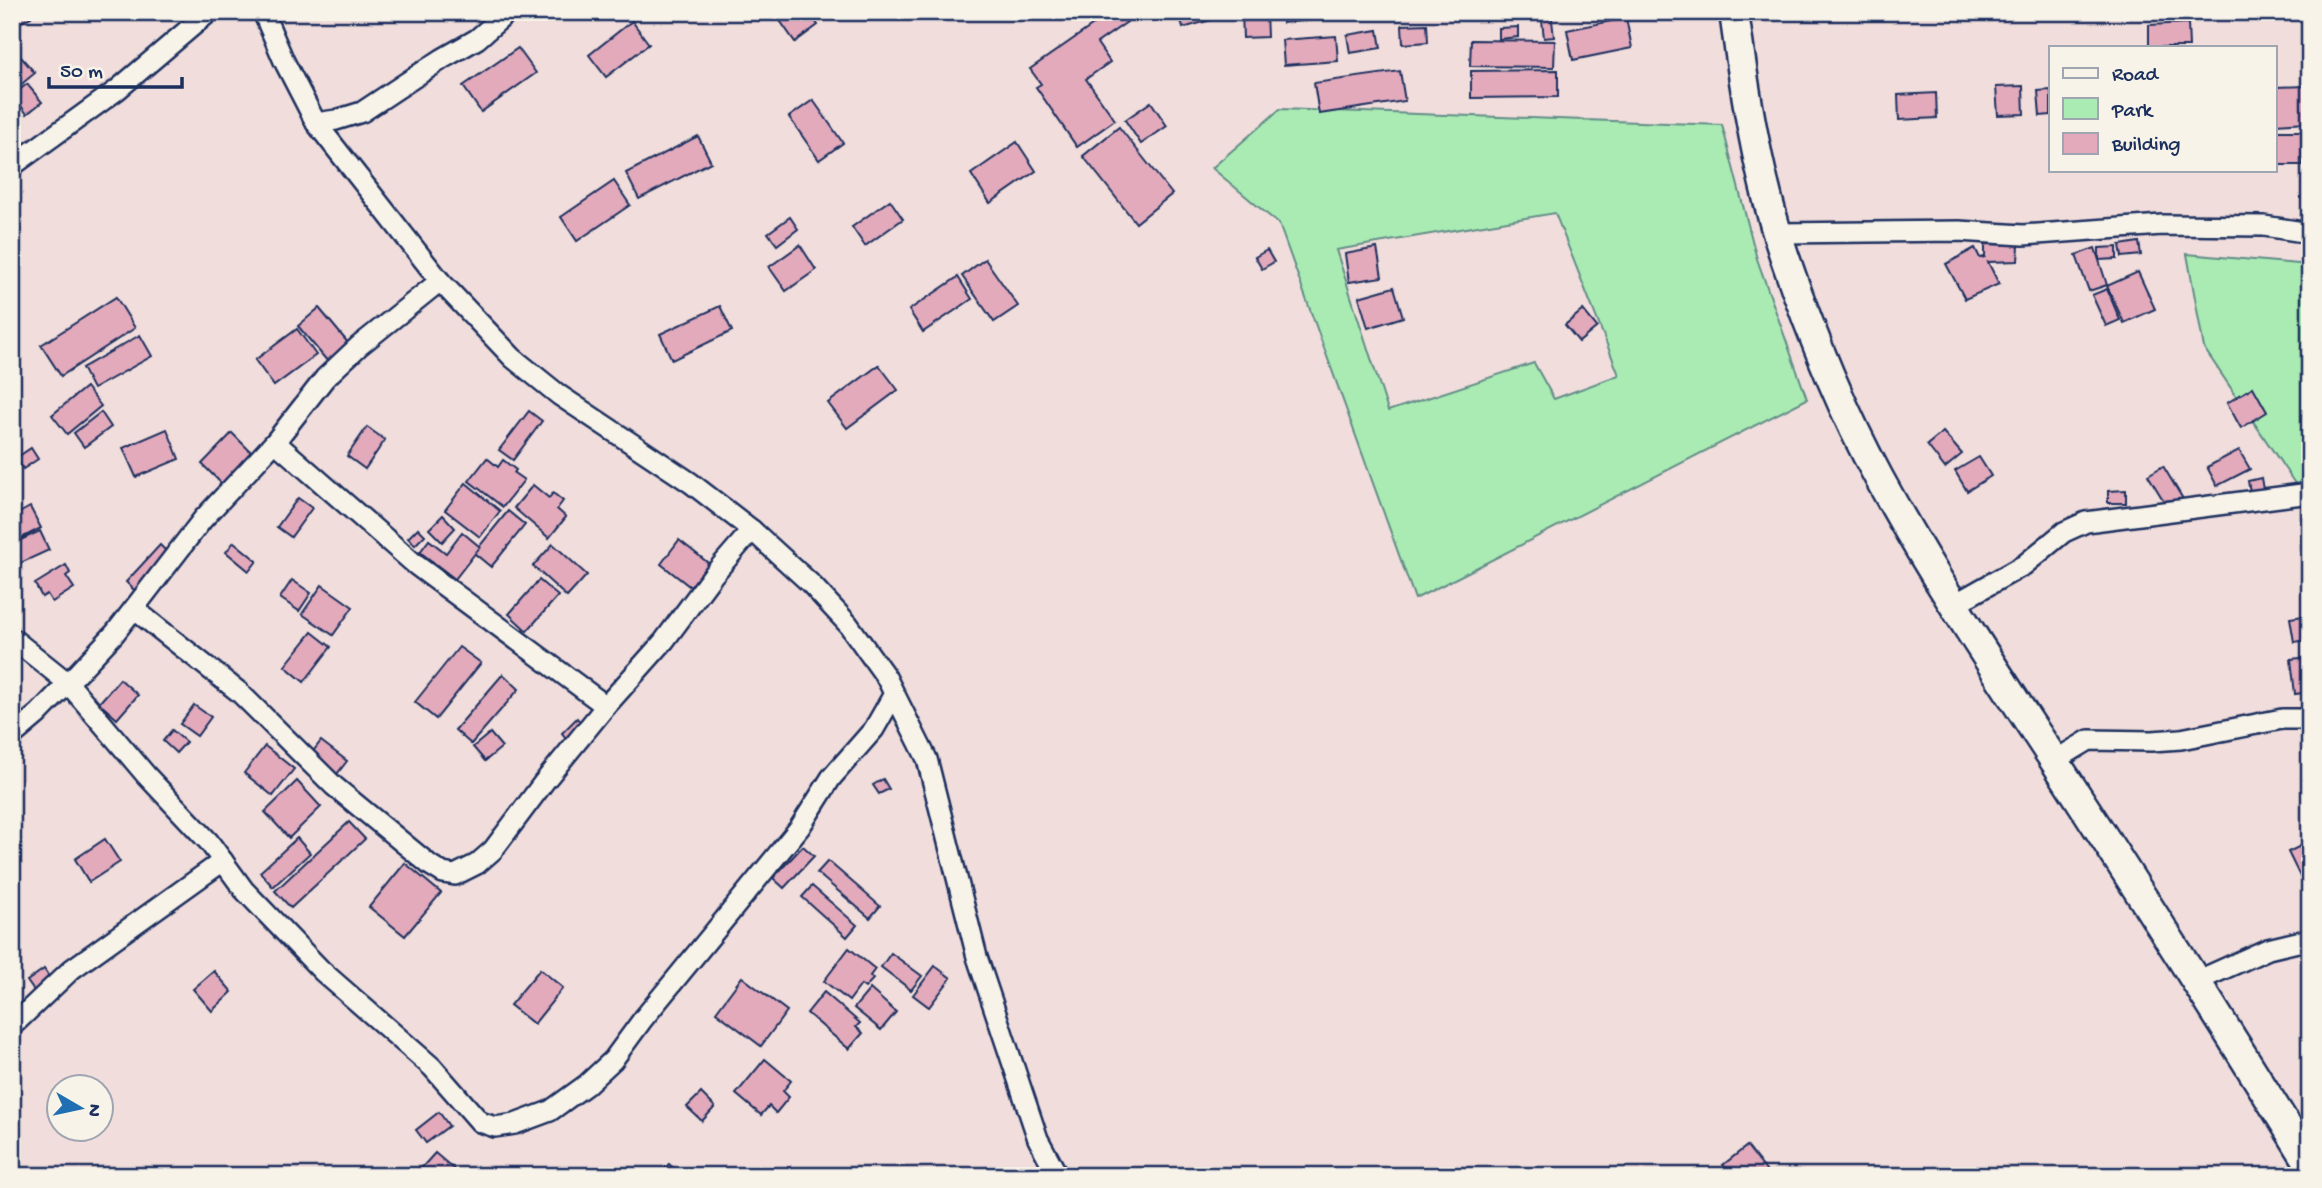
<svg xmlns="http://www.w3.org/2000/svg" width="2322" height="1188" font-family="'Gochi Hand',sans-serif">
  <rect width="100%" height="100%" fill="#f1dddb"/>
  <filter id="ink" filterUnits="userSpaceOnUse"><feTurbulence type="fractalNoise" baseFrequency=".0143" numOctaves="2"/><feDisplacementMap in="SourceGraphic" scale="14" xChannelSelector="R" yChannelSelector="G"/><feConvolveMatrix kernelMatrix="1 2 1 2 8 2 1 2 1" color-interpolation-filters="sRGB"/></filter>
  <g filter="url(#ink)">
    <!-- green -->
    <g fill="#aaebb3" stroke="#628d88" stroke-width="2" fill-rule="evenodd">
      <path d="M1280,109l442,16 35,134 50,140 -392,200 -136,-375 -67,-56zM1555,213l64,162 -65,24 -20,-36 -146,48 -52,-161z"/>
      <path d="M2187,254l123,11v241l-106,-158z"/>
    </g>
    <!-- building -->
    <g fill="#e3aabc" stroke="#1b2f5e" stroke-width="2">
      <path d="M12,12h17l2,5 -16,8z"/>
      <path d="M774,12h35l9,13 -23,17z"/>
      <path d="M1112,12h8l7,10 -30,21 13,19 -24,17 29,41 -38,27 -41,-60 5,-3 -11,-15z"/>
      <path d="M1179,12h33l2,7 -31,9z"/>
      <path d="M1242,12h24l1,25 -24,1z"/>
      <path d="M1282,12h37l1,7 -37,4z"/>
      <path d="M1541,12h10l3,25 -10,1z"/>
      <path d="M1626,18l6,30 -59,12 -6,-30z"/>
      <path d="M632,21l17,23 -43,33 -17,-22z"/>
      <path d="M2188,23l1,24h-40v-22z"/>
      <path d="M1427,24l1,18 -25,2 -1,-19z"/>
      <path d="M1518,27v10l-19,2v-11z"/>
      <path d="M1378,30l3,18 -31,5 -3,-18z"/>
      <path d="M1336,36l2,25 -54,4 -2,-25z"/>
      <path d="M1471,40l84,1 -1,26 -84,-1z"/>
      <path d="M13,48l22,25 -23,19v-43z"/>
      <path d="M518,48l18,25 -55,39 -18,-26z"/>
      <path d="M1558,70v27l-87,1v-27z"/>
      <path d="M1400,71l5,30 -86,13 -5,-31z"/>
      <path d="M27,84l15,18 -15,12 -14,-19z"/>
      <path d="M2023,86l1,28 -26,1 -2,-28z"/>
      <path d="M2307,86l1,36 -33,2v-37z"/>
      <path d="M2051,90v25l-11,1 -2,-25z"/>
      <path d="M1936,93l1,25 -38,2 -1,-25z"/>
      <path d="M813,100l30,43 -24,17 -30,-43z"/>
      <path d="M1151,102l16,24 -26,18 -16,-24z"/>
      <path d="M1119,127l53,67 -36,29 -53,-67z"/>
      <rect x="2275" y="131" width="28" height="34"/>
      <path d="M698,136l13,26 -72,37 -13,-26z"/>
      <path d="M1017,142l19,29 -46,32 -19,-29z"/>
      <path d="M614,181l16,24 -53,36 -16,-24z"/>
      <path d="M890,200l13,19 -38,27 -13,-19z"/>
      <path d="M790,217l8,12 -21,16 -9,-12z"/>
      <path d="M2139,242l2,13 -19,2 -2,-12z"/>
      <path d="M1985,244l34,1 -1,16 -30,1 11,22 -34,15 -19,-35 29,-16 5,10 5,-1z"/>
      <path d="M800,245l16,25 -30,21 -17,-24z"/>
      <path d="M2117,247v12l-18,1v-12z"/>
      <path d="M1377,248l5,29 -33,5 -4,-28z"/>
      <path d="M2095,248l12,37 -18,6 -13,-36z"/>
      <path d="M1267,250l7,12 -12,7 -7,-12z"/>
      <path d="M985,259l33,47 -24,16 -32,-46z"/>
      <path d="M2138,272l17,37 -31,14 -17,-37z"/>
      <path d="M958,277l14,22 -49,33 -14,-22z"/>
      <path d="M1394,287l9,30 -35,11 -9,-31z"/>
      <path d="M2107,289l13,31 -14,6 -14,-31z"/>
      <path d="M116,297l19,31 -74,48 -20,-31z"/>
      <path d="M720,306l12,25 -60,29 -12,-26z"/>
      <path d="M319,308l30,36 -21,18 -30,-36z"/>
      <path d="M1583,310l14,17 -18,15 -14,-17z"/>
      <path d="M297,329l19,26 -42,31 -19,-26z"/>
      <path d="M140,335l12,21 -59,33 -11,-21z"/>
      <path d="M879,365l19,25 -51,38 -19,-25z"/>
      <path d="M86,387l15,19 -34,28 -15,-19z"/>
      <path d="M2253,387l14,25 -26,16 -14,-25z"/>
      <path d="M529,411l13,10 -29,39 -14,-10z"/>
      <path d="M101,412l10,15 -27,20 -10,-14z"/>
      <path d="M367,427l18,13 -20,29 -18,-13z"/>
      <path d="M167,429l12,30 -43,18 -13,-29z"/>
      <path d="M1943,432l19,22 -17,14 -18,-23z"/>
      <path d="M232,433l22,22 -30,31 -22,-22z"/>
      <path d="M31,448l7,11 -15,10 -7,-11z"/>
      <path d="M2239,450l11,19 -33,17 -10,-19z"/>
      <path d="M1979,457l12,19 -24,15 -12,-20z"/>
      <path d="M487,458l11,9 5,-7 13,10 -2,3 10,7 -21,27 -34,-26z"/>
      <path d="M2163,466l20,33 -15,9 -20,-33z"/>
      <path d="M2261,478l2,11 -13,3 -2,-11z"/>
      <path d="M466,483l34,28 -20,26 -35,-27z"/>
      <path d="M533,485l16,13 4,-5 10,8 -6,8 9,8 -17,21 -35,-30z"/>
      <path d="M2126,490v13h-18v-12z"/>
      <path d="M298,498l14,10 -21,29 -14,-10z"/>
      <path d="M30,507l11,21 -29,15v-26z"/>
      <path d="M508,511l17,14 -34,42 -17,-14z"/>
      <path d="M443,515l12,13 -13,14 -13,-13z"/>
      <path d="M418,528l7,7 -10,10 -7,-7z"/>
      <path d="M40,531l9,19 -37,17v-23z"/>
      <path d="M462,532l18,15 -25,32 -35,-27 9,-12 17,13z"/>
      <path d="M679,540l33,26 -19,23 -32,-25z"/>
      <path d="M234,542l23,19 -8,10 -23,-19z"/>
      <path d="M553,544l34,31 -20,22 -34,-31z"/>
      <path d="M160,545l10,10 -34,37 -10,-10z"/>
      <path d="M66,565l4,8 -4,3 8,12 -22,14 -5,-8 -5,3 -7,-13z"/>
      <path d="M292,580l19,13 -12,18 -19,-13z"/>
      <path d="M539,580l19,16 -31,35 -18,-17z"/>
      <path d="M322,585l31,22 -20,28 -31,-21z"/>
      <path d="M2310,615v25l-16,2 -4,-24z"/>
      <path d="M312,632l19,15 -27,35 -19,-16z"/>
      <path d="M459,647l22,16 -45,56 -21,-17z"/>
      <path d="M2310,657v35l-15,2 -4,-35z"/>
      <path d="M503,674l16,15 -48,55 -16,-14z"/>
      <path d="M120,679l18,16 -21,24 -18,-16z"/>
      <path d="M194,705l17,12 -14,19 -17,-12z"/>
      <path d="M577,718l8,10 -15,15 -8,-10z"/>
      <path d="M172,730l14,12 -10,11 -13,-12z"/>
      <path d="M490,733l12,14 -17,14 -12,-14z"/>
      <path d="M321,741l26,20 -10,13 -26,-20z"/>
      <path d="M265,746l29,23 -21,27 -29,-23z"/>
      <path d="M883,779l6,10 -10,5 -6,-9z"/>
      <path d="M297,781l24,26 -32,31 -24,-26z"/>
      <path d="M349,822l16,17 -74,69 -16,-17z"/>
      <path d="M297,838l13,15 -37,34 -13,-15z"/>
      <path d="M105,839l15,23 -31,20 -14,-23z"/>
      <path d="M2307,843l3,5 -2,45 -20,-41z"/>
      <path d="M803,846l11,10 -30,32 -11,-10z"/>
      <path d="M828,861l52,45 -10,12 -53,-45z"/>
      <path d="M405,863l36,30 -36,43 -36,-29z"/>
      <path d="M812,886l45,39 -10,12 -45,-40z"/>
      <path d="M849,948l26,21 -5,7 3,3 -8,9 -4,-3 -12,16 -25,-20z"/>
      <path d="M891,953l31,23 -11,14 -30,-23z"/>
      <path d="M935,966l16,12 -22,29 -16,-12z"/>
      <path d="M44,969l9,14 -17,11 -9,-13z"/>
      <path d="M540,969l23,19 -29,36 -24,-19z"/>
      <path d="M214,971l18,21 -20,19 -19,-22z"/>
      <path d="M742,977l45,34 -26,35 -45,-34z"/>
      <path d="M870,989l26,23 -15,18 -27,-22z"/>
      <path d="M824,992l36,31 -4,4 7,6 -14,16 -42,-36z"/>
      <path d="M765,1059l26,22 -8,10 6,6 -13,16 -7,-7 -8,9 -25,-21z"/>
      <path d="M701,1093l14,14 -13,14 -15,-14z"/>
      <path d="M439,1112l10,14 -23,17 -10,-13z"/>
      <path d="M1747,1146l23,30h-38l-9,-11z"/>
      <path d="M435,1153l19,16 -6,7h-30l-2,-2z"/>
      <path d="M669,1164l13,12h-19l-3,-3z"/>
    </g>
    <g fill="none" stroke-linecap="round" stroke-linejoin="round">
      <defs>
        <g id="street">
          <path d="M263,12l21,49 32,62 124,158 73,77 46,37 132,88 61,47 58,53 38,41 38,53 41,82 50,198 61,182 20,37"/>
          <path d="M316,123l20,-3 26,-8 80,-53 35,-20 31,-27"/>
          <path d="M12,166l105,-76 92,-78"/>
          <path d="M1778,233l181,-2 64,4 139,-10 102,1 46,7"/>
          <path d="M275,442l141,123 190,141"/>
          <path d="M1953,605l71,-40 40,-33 22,-10 224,-29"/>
          <path d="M134,609l105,83 95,94 96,79 13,8 12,2 22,-11 16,-14 51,-68 62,-76 58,-65 49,-66 39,-45"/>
          <path d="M12,638l56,45 47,-50 88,-114 72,-77 50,-64 34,-32 81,-65"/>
          <path d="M12,736l26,-22 30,-31 78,92 63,67 35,48 78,81 110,96 48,55 15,5 20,-3 35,-13 36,-26 27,-25 30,-41 157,-192 31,-49 43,-49 20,-35"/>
          <path d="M2054,761l35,-21 63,1 29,-2 101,-20h28"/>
          <path d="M2197,981l71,-32 42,-10"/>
          <path d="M12,1026l60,-57 151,-108"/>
        </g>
        <path id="secondary" d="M1734,12c11,82 24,165 50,243 26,76 57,153 95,223 56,103 122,201 186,299 83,128 165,257 245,387"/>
      </defs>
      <!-- street casing -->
      <use href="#street" stroke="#1b2f5e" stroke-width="24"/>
      <!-- secondary casing -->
      <use href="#secondary" stroke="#1b2f5e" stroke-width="33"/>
      <!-- street -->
      <use href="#street" stroke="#f7f3e8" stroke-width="19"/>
      <!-- secondary -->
      <use href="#secondary" stroke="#f7f3e8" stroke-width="28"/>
    </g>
  </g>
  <!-- margin -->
  <rect width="2322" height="1188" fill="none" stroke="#f7f3e8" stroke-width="42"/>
  <rect x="21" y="21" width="2280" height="1146" fill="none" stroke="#1b2f5e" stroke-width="2.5" filter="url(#ink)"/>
  <!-- legend -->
  <rect x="2049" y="46" width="228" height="126" fill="#f7f3e8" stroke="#9fa5b1" stroke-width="2"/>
  <rect x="2063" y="68" width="35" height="10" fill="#f7f3e8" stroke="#9fa5b1" stroke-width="2"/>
  <text x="2112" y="80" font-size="21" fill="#1b2f5e">Road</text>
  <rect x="2063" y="98" width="35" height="21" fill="#aaebb3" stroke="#9fa5b1" stroke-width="2"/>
  <text x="2112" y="116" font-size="21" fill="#1b2f5e">Park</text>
  <rect x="2063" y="133" width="35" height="21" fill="#e3aabc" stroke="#9fa5b1" stroke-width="2"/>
  <text x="2112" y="150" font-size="21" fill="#1b2f5e">Building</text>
  <!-- north arrow -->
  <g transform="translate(80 1108) rotate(99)"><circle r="33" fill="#f7f3e8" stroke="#9fa5b1" stroke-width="2"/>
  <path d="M0-5L12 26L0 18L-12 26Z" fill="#1f6fb2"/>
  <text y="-10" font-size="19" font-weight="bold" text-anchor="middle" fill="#1b2f5e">N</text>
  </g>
  <!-- scale -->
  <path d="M49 77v10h133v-10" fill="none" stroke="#1b2f5e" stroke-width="3.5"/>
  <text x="60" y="77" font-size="21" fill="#1b2f5e" stroke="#f7f3e8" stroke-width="5" paint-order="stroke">50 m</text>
</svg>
